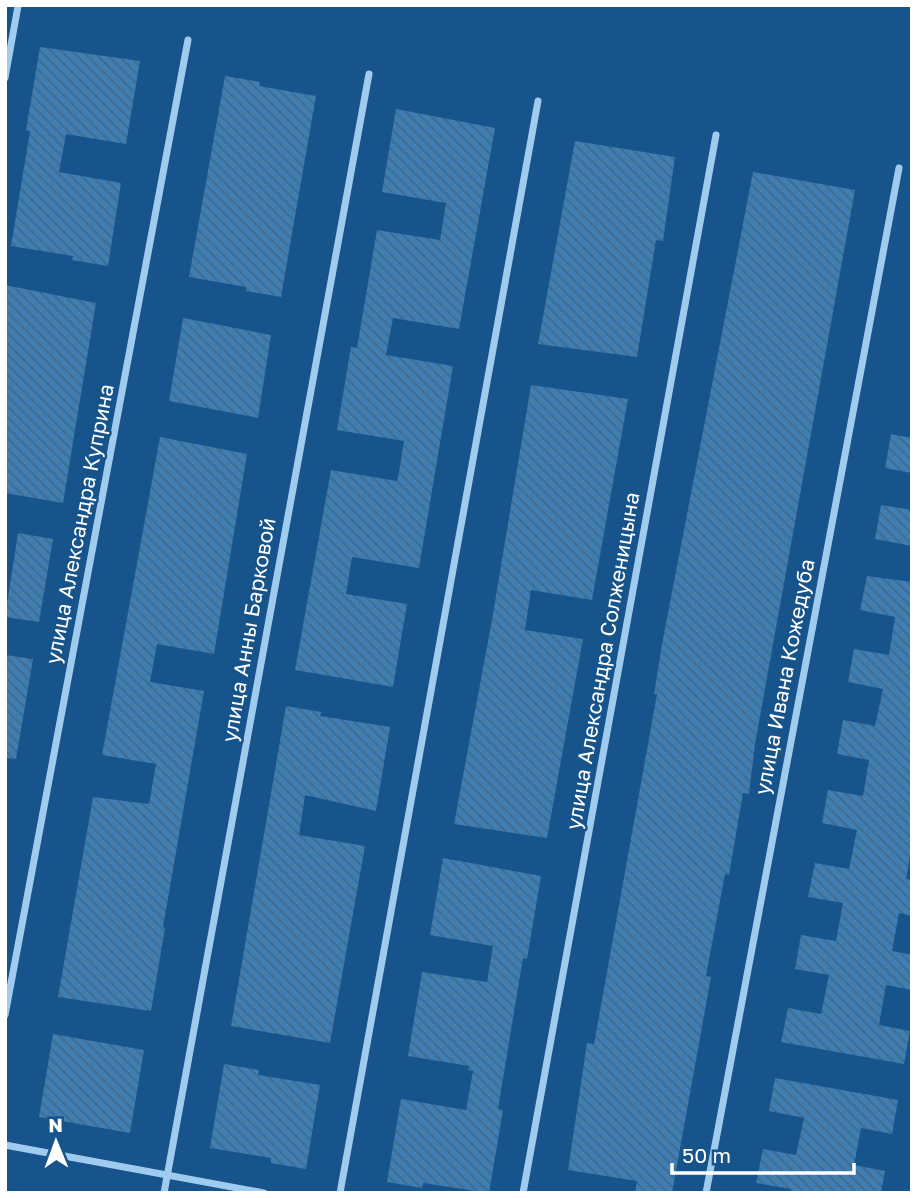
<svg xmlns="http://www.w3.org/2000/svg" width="917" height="1198" font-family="'Golos Text',sans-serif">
  <defs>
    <pattern id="building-back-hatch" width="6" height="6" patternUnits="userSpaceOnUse" patternTransform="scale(1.75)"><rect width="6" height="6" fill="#3e7eb3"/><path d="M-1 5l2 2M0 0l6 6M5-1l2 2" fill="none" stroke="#446885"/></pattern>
  </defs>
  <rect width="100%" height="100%" fill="#16548b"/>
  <!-- building -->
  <g fill="url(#building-back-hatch)">
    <path d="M40,47l100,14 -14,83 -60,-10 -7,38 62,11 -13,83 -36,-6 1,-4 -62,-10 19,-115 -4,-1z"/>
    <path d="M225,76l35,6 -1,4 57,10 -35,201 -35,-6v-4l-57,-10z"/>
    <path d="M396,109l99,19 -36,201 -66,-11 -7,37 67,11 -34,202 -67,-11 -6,37 61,10 -14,83 -98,-17 36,-200 66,11 1,-3 6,-37 -67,-11 14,-83 6,1 20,-118 63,10 6,-37 -64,-11z"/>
    <path d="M575,141l100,16 -12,84 -7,-1 -19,117 -99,-13z"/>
    <path d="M753,172l102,18 -100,554 -6,50 -6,-1 -14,82 -4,-1 -19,102 5,1 -39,216h-37l2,-12 -69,-11 19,-127 7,1 63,-350h-3l8,-50z"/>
    <path d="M5,285l91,18 -33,200 -58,-10z"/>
    <path d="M183,318l88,17 -13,83 -89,-17z"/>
    <path d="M531,385l97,14 -36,201 -61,-10 -6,40 58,9 -36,199 -93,-14 38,-204z"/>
    <path d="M891,434l21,4v35l-27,-5z"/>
    <path d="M160,437l87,17 -33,200 -57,-10 -7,38 54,9 -41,236 2,1 -14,83 -93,-14 35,-200 56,7 7,-40 -54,-9z"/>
    <path d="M881,505l31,5v36l-37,-7z"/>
    <path d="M18,533l35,6 -14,83 -34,-5z"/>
    <path d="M867,576l45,6v263l-6,34 6,1v36l-13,-3 -7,38 20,4v35l-26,-5 -7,40 31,6 -6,33 -123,-22 7,-34 33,6 8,-39 -34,-6 6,-34 35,6 7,-38 -35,-6 7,-34 34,6 8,-39 -35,-7 6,-33 35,6 6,-36 -32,-6 6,-34 32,6 8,-37 -35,-7 6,-33 35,6 6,-38 -35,-7z"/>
    <path d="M5,655l28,4 -17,100 -11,-1z"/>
    <path d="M286,706l35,6 -1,4 70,11 -14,84 -71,-16 -6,40 66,11 -35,197 -99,-17z"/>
    <path d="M443,858l98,18 -14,83 -4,-1 -25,151 5,1 -14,83 -66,-10 -1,5 -35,-6 14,-83 65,11 7,-39 -5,-1 1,-4 -61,-10 14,-84 65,10 6,-36 -63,-11z"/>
    <path d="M53,1034l91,16 -14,83 -91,-16z"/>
    <path d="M224,1064l35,6 -1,5 62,10 -14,84 -35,-6v-5l-61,-10z"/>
    <path d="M775,1078l123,22 -6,34 -31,-6 -7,37 31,6 -4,22h-91l1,-4 -35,-6 7,-34 33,6 8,-37 -35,-7z"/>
  </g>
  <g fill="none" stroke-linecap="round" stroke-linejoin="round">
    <!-- street -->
    <g stroke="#9fcbef" stroke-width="7">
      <path d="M5,78l13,-72"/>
      <path d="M5,1015l183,-975"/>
      <path d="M5,1145l259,48"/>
      <path d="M164,1193l205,-1119"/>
      <path d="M340,1193l198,-1092"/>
      <path d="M523,1193l193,-1058"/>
      <path d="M706,1193l193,-1025"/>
    </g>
  </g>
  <g text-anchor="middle" stroke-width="5" stroke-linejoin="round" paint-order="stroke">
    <!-- street labels -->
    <g font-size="21" fill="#fff" stroke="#16548b">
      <text transform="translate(80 524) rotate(-79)" y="7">улица Александра Куприна</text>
      <text transform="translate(249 630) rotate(-80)" y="7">улица Анны Барковой</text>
      <text transform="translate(603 661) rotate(-80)" y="7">улица Александра Солженицына</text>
      <text transform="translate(785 677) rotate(-79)" y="7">улица Ивана Кожедуба</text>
    </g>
  </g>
  <!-- border -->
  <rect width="917" height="1198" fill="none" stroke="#ffffff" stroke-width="14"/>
  <!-- north arrow -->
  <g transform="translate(56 1142) rotate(359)" stroke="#16548b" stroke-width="5" paint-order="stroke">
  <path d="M0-5L12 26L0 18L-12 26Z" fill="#ffffff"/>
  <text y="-10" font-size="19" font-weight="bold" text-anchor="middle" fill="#ffffff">N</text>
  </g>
  <!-- scale -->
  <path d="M672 1163v10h182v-10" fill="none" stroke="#ffffff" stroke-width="3.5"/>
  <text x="682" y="1163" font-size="21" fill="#ffffff" stroke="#16548b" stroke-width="5" paint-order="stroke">50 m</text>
</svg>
